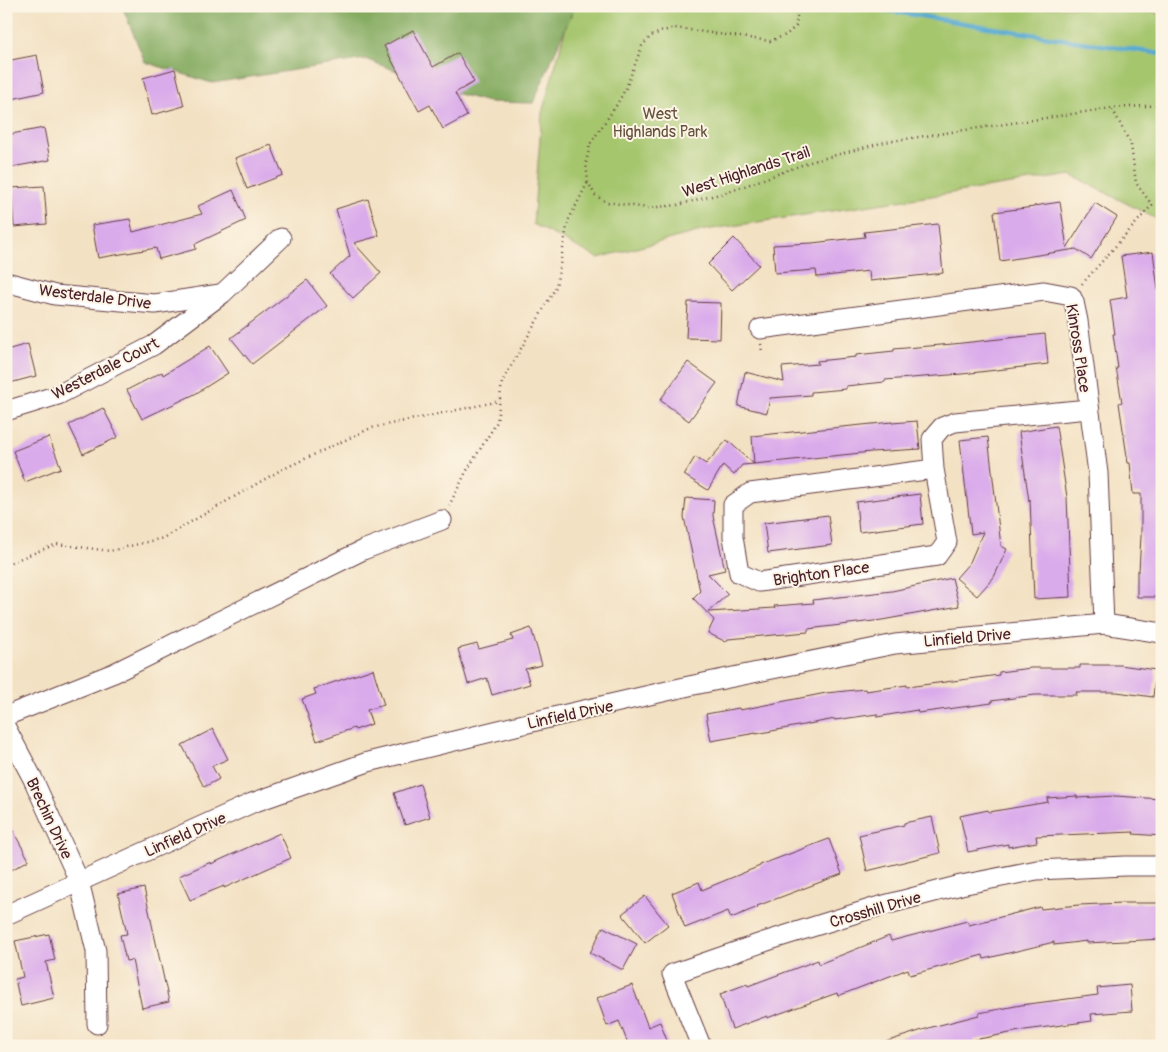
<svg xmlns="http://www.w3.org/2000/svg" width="1168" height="1052" font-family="Pangolin,sans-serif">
  <rect width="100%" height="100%" fill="#fcf5e5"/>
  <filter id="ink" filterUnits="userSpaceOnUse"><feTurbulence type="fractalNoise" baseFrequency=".02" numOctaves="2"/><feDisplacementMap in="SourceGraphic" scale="10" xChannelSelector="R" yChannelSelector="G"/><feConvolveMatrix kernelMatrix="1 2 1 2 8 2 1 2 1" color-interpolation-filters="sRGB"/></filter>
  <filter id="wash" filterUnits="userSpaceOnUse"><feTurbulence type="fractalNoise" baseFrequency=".0096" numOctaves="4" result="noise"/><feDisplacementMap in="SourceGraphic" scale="20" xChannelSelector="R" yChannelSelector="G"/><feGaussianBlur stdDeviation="1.12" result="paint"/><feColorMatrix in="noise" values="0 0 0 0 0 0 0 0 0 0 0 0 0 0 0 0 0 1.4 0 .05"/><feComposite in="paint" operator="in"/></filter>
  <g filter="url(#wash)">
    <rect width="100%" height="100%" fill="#f3e1c3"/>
    <!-- green -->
    <path fill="#a6c66e" stroke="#78724c" d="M572,6h463l8,2 77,-2 42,8v239l-5,-34 -86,-44 -366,55 -107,28 -65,-34 9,-111z"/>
    <!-- forest -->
    <path fill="#84ab61" stroke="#676546" d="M122,6h453l-42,97 -45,-1 -33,-9 -90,-34 -153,24 -67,-21z"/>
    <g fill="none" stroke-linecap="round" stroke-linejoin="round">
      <!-- stream -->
      <path stroke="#55a9d1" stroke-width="4.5" d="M860,6l195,32 107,16"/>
    </g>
    <g id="blocks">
      <!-- building -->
      <g fill="#daabeb">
        <path d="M413,30l20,37 25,-14 16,29 -19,11 12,23 -24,13 -13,-24 -11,6 -35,-65z"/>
        <path d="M37,55l7,37 -32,7 -6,-29v-9z"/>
        <path d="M175,69l9,37 -32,9 -9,-37z"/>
        <path d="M44,128l6,32 -38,7 -6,-32z"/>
        <path d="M271,145l12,30 -36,14 -12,-31z"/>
        <path d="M44,186l3,38 -33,3 -3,-39z"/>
        <path d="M233,190l13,30 -51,24 1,5 -37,10 -3,-11 -58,10 -6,-33 38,-6 3,13 69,-18 -4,-8z"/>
        <path d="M368,199l11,37 -25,7 27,30 -28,25 -23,-24 20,-18 -14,-47z"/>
        <path d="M1060,202l7,46 28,-45 22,14 -26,42 -15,-10 -76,12 -6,-49 40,-5v-1z"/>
        <path d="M938,224l5,49 -73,8 -1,-10 -52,6 -1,-7 -41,3 -2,-28 39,-2 53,-6 -1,-5z"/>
        <path d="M734,238l25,27 -27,25 -24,-26z"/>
        <path d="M1153,252l9,67 -3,1 3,18v259h-25v-26h2l2,-35v-42h-8l-3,-31h-2l-9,-60 3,-1 -6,-34h2l-5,-34h2l-5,-34 17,-3 -6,-41z"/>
        <path d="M307,280l20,26 -75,58 -21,-26z"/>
        <path d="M688,302l33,1 -1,36 -34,-1z"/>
        <path d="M1045,334l3,30 -86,10 -77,6v2l-39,4v3l-35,3v3l-41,3 -3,15 -29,-7 7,-34 39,10 -2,-15 36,-3 -1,-3 39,-4v-2l38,-4v-2l59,-5z"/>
        <path d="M28,344l8,32 -30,8v-34z"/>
        <path d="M210,346l18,27 -33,21 -53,25 -15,-29 35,-18 1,3z"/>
        <path d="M688,362l29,21 -28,38 -29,-21z"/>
        <path d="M103,408l15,29 -35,17 -14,-29z"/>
        <path d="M917,421l3,28 -49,3 -117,12 -2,-28 140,-14v1z"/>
        <path d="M1056,426l11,71 4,100 -37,2 -4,-100 -1,2 -10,-69z"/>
        <path d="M49,437l12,31 -36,14 -12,-31z"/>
        <path d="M988,437l13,109 6,3 -13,28 -17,19 -21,-18 14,-16 13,-30 -12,2 -11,-94z"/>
        <path d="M727,440l27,24 -12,1 -8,10 -11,-10 -15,25 -24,-15 11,-18 11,7z"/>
        <path d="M920,494l3,30 -64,8 -3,-30z"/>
        <path d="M686,498l28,2 -1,16 12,54 -17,4 20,20 -20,18 67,-4 -1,-2 40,-3 -1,-3 79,-9 60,-13 7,28 -77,14 -74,9v3l-80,7 -2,3 -18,-9 6,-13 -21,-22 7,-7 -16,-74z"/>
        <path d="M828,515l4,30 -64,8 -4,-30z"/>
        <path d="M531,628l11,37 -17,4 5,15 -38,11 -5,-17 -19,6 -10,-35 19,-5 2,5 34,-9 -2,-5z"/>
        <path d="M1080,665h40l36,5 -3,27 -36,-5h-41l1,3h-42l-44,6 1,2 -74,10 -1,-3 -40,7v-3l-42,6v-1l-79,15v-1l-45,8 -5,-27 33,-6 1,2 86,-17 39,-4 1,2 41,-6v2l92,-12v-3l32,-4h49z"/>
        <path d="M373,669l11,36 -17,5 5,14 -17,6 -1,-2 -37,13 -15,-42 14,-5 -2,-5z"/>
        <path d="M213,729l15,30 -16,7 7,13 -15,8 -22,-42z"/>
        <path d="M420,784l10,33 -25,8 -11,-32z"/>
        <path d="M1077,796v2l38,-2 47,3v37l-29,-2 1,-2 -98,4 1,6 -29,5v-3l-40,8 -8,-36 28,-6 1,2 59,-10 -1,-4z"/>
        <path d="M932,817l8,36 -73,18 -8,-36 45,-10v-2z"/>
        <path d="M6,818l23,42 -23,13z"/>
        <path d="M280,833l11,25 -67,30v-2l-34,14 -11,-24 32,-14v2z"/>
        <path d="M829,839l13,35 -85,32 1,1 -27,11 -3,-7 -43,17 -13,-35 27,-11 3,8 58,-24v-1z"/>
        <path d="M144,888l25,114 -27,6 -10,-48 -6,1 -6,-26 7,-1 -9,-40z"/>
        <path d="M645,896l23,29 -23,18 -23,-29z"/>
        <path d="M1123,903h39v36l-75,4v-2l-33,4v-3l-70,17 -1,-4 -73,20 -2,-6 -70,27 -1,-3 -70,25v-2l-35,13 -12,-35 27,-10 1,2 70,-26 1,4 70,-28 2,5 76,-20 2,4 71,-18 1,2 38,-4z"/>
        <path d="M603,927l34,17 -14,26 -33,-17z"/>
        <path d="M49,934l6,26 -9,2 8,36 -33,8 -6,-27 8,-2 -8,-36z"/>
        <path d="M632,985l16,42 12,-5 9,24h-40l-10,-25 -12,5 -10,-28z"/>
        <path d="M1130,985l2,26 -41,3 1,7 -67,9 -51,10 1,3 -12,3h-81v-3l50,-16 47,-12v-2l42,-8 77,-10 -1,-7z"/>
      </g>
    </g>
  </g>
  <g filter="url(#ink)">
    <use href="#blocks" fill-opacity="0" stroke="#633c42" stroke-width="1"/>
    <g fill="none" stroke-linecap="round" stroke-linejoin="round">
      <defs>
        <g id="minor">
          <path d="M6,282l49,13 100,9 65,-10"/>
          <path d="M760,329l284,-38 27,5 3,6 4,19 20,152 6,151"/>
          <path d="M6,411l52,-16 96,-50 68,-51 59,-56"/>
          <path d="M934,469l13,73 -10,14 -178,26 -20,-9 -6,-36v-32l17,-12 184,-24 -2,-30 10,-12 13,-5 133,-13"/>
          <path d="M6,716l108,-43 249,-123 79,-30"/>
          <path d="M6,728l27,51 46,102 17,70 1,73"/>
          <path d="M6,915l246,-112 116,-41 168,-41 153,-35 206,-42 209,-20 58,9"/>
          <path d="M701,1046l-29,-72 95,-33 106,-33 88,-23 76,-15 88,-4h37"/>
        </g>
      </defs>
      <!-- minor casing -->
      <use href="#minor" stroke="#633c42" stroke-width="21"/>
      <!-- path -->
      <g stroke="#633c42" stroke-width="2.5" stroke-dasharray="1 4" stroke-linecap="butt">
        <path d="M798,6l-2,20 -10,9 -16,6 -95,-13 -12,3 -12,5 -9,10 -16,42 -10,18 -26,38 -4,19 2,19 7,13 11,7 42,6 30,-3 53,-14 79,-29 75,-20 227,-34 50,-3"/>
        <path d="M1082,284l70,-79 -16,-22 -5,-38 -19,-37"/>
        <path d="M761,344l1,9"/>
        <path d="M449,506l17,-34 31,-50 5,-40 54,-95 12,-66 20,-39"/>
        <path d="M6,564l51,-20 53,7 53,-13 116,-67 92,-43 129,-27"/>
      </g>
      <!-- minor -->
      <use href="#minor" stroke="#fff" stroke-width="19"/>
    </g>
  </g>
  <g text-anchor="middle" stroke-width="4" stroke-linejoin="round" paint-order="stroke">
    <!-- park labels -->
    <g font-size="16" fill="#66513f" stroke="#fcf5e5">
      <text x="660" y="119">West<tspan x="660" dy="18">Highlands Park</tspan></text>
    </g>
    <!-- street labels -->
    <g font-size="16" fill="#4a1f2b" stroke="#fcf5e5">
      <text transform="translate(746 171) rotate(-18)" y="6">West Highlands Trail</text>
      <text transform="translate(95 296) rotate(7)" y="6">Westerdale Drive</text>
      <text transform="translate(1079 348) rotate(81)" y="6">Kinross Place</text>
      <text transform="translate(105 368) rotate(-27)" y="6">Westerdale Court</text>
      <text transform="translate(821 573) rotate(-8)" y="6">Brighton Place</text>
      <text transform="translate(967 637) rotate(-5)" y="6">Linfield Drive</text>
      <text transform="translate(570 714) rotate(-12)" y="6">Linfield Drive</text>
      <text transform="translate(50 818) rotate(65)" y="6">Brechin Drive</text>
      <text transform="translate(185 834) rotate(-24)" y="6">Linfield Drive</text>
      <text transform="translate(875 909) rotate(-16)" y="6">Crosshill Drive</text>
    </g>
  </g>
  <!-- margin -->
  <rect width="1168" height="1052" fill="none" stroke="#fcf5e5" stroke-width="25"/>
</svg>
